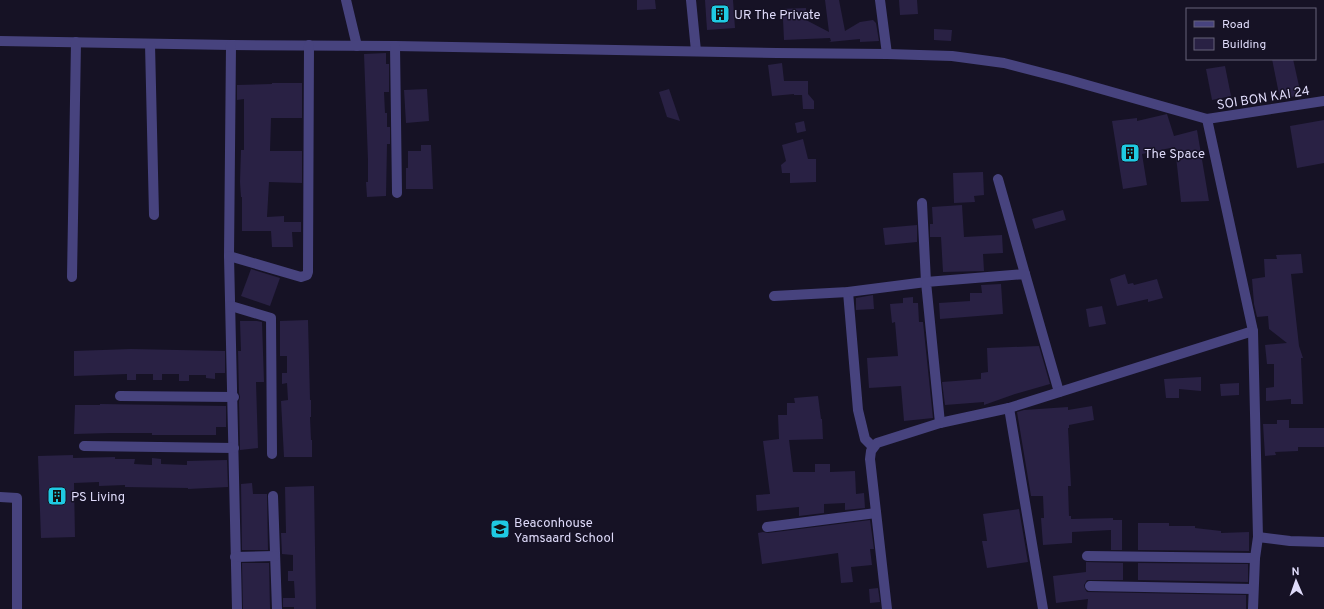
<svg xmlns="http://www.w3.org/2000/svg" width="1324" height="609" font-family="Overpass,sans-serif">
  <rect width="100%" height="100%" fill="#161225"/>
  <!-- building -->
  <g fill="#292144">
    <path d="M637,0h18l1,9 -19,1z"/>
    <path d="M705,0h28l2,28 -28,2z"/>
    <path d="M825,0h14l6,31 15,-9 13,-2 3,3 3,18 -19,1v-3l-31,3 2,-1 -1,-3 -46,2 -1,-21h-2l-1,-10 26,-1v12l23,12z"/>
    <path d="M899,0h18l1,14 -18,1z"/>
    <path d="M934,29l18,1 -1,11 -17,-1z"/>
    <path d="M386,53v11h3v28h-5l1,21h2v14h3v17h-3l-1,52 -19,1 -1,-15h2v-22l-4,-106z"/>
    <path d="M1272,59h21l8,36 -21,4z"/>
    <path d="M782,63l2,18h24v13l6,7v8h-11l-1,-14h-8v-1l-22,2 -4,-31z"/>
    <path d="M1225,66l6,30 -19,4 -6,-31z"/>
    <path d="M272,83h30v35h-31l-1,33h32v32l-33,-1 -2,35 17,-1v6h17v10h-9l1,15h-21l-1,-16h-29v-34h-1l-1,-15 1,-32h3v-51l-7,1v-15l35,-1z"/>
    <path d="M427,89l2,32 -23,2 -2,-33z"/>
    <path d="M669,89l11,32 -13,-4 -8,-25z"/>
    <path d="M1167,114l7,22 23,-6 12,71 -28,1 -6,-55 -33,7 5,31 -24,4 -11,-68 25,-3v3z"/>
    <path d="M1324,120v43l-27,5 -7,-42z"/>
    <path d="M804,121l2,10 -9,2 -2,-10z"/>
    <path d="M803,139l5,20h8v23l-26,1v-10h-8l-1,-8 5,-4 -4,-16z"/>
    <path d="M421,145h10l2,44h-27v-21h2v-17h13z"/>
    <path d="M983,172l1,23 -10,1 1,6 -21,1 -1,-30z"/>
    <path d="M962,205l2,32 38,-2 1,18 -20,1 1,17 -41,1 -2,-35h-11v-13h3l-1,-17z"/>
    <path d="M1063,210l3,10 -31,9 -3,-10z"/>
    <path d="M917,225v17l-32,3 -2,-17z"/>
    <path d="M1301,254l2,19 -12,1 8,72 4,12h-2l2,46h-12v-5l-25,2v-13l8,-1v-23h-7l-2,-19 22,-2 -18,-14 -1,-13 -11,1 -3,-13 -2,-25 13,-2 -1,-18h13l-1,-4z"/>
    <path d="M251,269l29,9 -10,28 -29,-10z"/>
    <path d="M1125,274l3,10 5,-1 1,2 23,-6 6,19 -15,4v-3l-31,7 -7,-27z"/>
    <path d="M1001,284l2,30 -63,5 -1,-16 31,-2v-8h12l-1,-8z"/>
    <path d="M873,295l1,14 -18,1v-12z"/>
    <path d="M913,297v6h5l1,19h4l10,96 -29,3 -3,-35 -32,2 -2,-30 31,-2 -3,-34 -3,1 -2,-19 13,-1v-5z"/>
    <path d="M1102,306l4,18 -17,3 -3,-18z"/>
    <path d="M308,320l2,80h1v17h-1l1,23h1v17h-28l-3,-56 7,-1 -1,-17 -5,1v-11h5v-17h-7v-35z"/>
    <path d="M240,321h17l5,1 2,60h-8l2,66 -18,2 -1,-49 1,-4 -1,-4 -1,-42h3z"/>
    <path d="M1039,346l11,38 -35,10 -31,11v-3l-39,3 -3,-23 39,-3v-6l7,-1 -1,-24z"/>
    <path d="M131,349l94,2v22h-10v6l-9,-1v-3h-17v6h-10v-7h-17v6h-9v-6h-17v6h-9v-6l-53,2v-25z"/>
    <path d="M1201,377v14l-22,-2v9h-13l-2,-19z"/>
    <path d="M1239,383v12l-18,1 -1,-12z"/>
    <path d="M818,396l3,23h1l1,20 -34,1 4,32h22v-8h15v8l25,-1 1,23 8,-1 1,15 -20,2v-7l-21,1v9l-25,3v-9l-42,4 -1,-16 14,-1 -7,-53 16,-2 -1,-24h9v-12h8l-1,-5z"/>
    <path d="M100,404l126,2v21h-10v8h-64v-2h-42l-36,1 1,-29h25z"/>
    <path d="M1092,406l2,14 -25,5v3h-1l3,58h-3l1,30h2v3l42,-1v2h9v30h-11v-20l-39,2v11l-29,2 -2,-27h3l-1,-22h-12l-14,-84 7,-2 44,-3v3z"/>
    <path d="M1277,420h12v8h35v19h-26v4l-23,1 1,3 -11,1 -2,-32h14z"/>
    <path d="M73,455v3l42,-1v2h20l-1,5 18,1v-7l9,1v5l26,1v-4l40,-1 1,27 -40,2v-1l-63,-1v-2l-26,1v-4l-25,1 1,54 -34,1 -3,-82z"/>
    <path d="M252,483l1,11h14l1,56h-26l-1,-66z"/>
    <path d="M314,486l2,123h-22v-2h-11v-9h12l-1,-17h-6v-10h5v-16l-11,-1 -1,-21h5l-1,-46z"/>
    <path d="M1019,509l9,53 -41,6 -5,-27h5l-4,-27z"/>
    <path d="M870,520l4,29h-4l2,16 -21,2 2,15 -12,1 -3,-30 -76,11 -4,-31 5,-1 5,1z"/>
    <path d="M1138,523h31v3h26v2l26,3v2l28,-1v19l-111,-1z"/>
    <path d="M1086,562l37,1v17h-36l-3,5 1,4 2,3 159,3v14h-159l1,-10 -32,4 -3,-27 33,-4z"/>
    <path d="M242,563h27l1,46h-27z"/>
    <path d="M1138,563l110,1v18l-110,-2z"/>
    <path d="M878,588l2,14 -10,1 -1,-14z"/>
  </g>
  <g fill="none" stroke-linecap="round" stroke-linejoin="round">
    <!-- street -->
    <g stroke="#47437e" stroke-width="10">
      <path d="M346,0l11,46"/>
      <path d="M691,0l5,51"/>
      <path d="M880,0l7,54"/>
      <path d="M0,41l231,4 164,1 382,7 110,1 65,2 52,7 62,16 141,40 117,-18"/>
      <path d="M150,44l4,171"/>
      <path d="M231,45l-2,211 8,353"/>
      <path d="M395,46l2,147"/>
      <path d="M998,179l27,95"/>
      <path d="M229,256l72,21 6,-2 1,-3 1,-227"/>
      <path d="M72,277l4,-235"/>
      <path d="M848,292l10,118 7,29 8,8"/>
      <path d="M774,296l74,-4 78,-10 -4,-79"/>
      <path d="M231,306l40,12 1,136"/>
      <path d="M120,396l114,1"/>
      <path d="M1009,408l34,201"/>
      <path d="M940,423l-14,-141 99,-8 34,118"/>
      <path d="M84,446l150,2"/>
      <path d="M273,496l4,113"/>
      <path d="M0,497l17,1v111"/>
      <path d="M767,527l109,-14"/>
      <path d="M1258,537l32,4 34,1"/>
      <path d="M1087,556l168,2"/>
      <path d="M235,557l40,-1"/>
      <path d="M1090,586l163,3"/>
      <path d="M887,609l-17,-150 1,-8 6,-8 63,-20 69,-15 244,-77 -46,-212"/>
      <path d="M1253,609l2,-51 3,-21 -5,-206"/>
    </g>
  </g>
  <!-- icons -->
  <defs>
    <symbol id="building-square" viewBox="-11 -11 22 22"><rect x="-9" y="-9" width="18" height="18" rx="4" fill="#1fcae2" stroke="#161225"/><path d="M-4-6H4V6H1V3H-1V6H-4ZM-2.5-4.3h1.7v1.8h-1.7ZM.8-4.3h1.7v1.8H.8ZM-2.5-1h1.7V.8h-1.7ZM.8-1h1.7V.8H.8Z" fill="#111"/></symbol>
    <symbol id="school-square" viewBox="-11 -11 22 22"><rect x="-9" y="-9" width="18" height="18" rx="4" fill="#1fcae2" stroke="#161225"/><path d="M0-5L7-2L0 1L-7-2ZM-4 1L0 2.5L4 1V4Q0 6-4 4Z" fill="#111"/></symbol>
  </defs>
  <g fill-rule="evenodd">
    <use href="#building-square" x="709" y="3" width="22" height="22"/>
    <use href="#building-square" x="1119" y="142" width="22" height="22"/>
    <use href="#building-square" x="46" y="485" width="22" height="22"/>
    <use href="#school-square" x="489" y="518" width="22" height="22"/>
  </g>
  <g text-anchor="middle" stroke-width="3" stroke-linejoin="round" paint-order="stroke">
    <!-- poi labels -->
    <g font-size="13" fill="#dfdbfa" stroke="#161225" text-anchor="start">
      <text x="734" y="19">UR The Private</text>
      <text x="1144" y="158">The Space</text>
      <text x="71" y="501">PS Living</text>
      <text x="514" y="527">Beaconhouse<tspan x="514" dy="15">Yamsaard School</tspan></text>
    </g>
    <!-- street labels -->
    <g font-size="13" fill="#dfdbfa" stroke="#161225">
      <text transform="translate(1263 97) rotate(-9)" y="5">SOI BON KAI 24</text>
    </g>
  </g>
  <!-- legend -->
  <rect x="1186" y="8" width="130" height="52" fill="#161225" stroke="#66627a"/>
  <rect x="1194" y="21" width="20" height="6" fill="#47437e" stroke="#66627a"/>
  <text x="1222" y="28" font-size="12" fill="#dfdbfa">Road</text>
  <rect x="1194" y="38" width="20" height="12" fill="#292144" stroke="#66627a"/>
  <text x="1222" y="48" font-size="12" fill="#dfdbfa">Building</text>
  <!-- north arrow -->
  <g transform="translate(1296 581) rotate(358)" stroke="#161225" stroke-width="3" paint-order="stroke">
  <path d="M0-3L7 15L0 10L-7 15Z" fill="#dfdbfa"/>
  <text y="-6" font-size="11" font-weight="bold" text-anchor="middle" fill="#dfdbfa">N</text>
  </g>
</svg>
